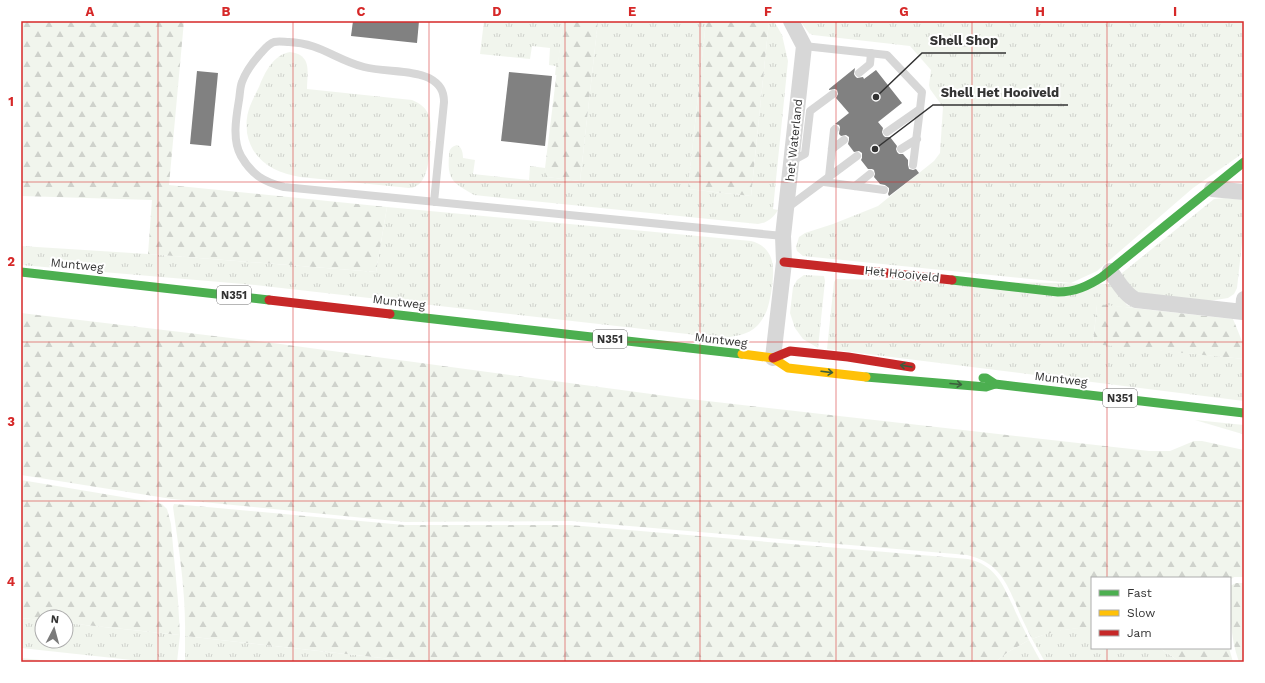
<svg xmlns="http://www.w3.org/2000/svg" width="1265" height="683" font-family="'Work Sans',sans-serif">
  <defs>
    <pattern id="grass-tufts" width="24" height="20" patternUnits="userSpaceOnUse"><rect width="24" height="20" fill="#f1f5ed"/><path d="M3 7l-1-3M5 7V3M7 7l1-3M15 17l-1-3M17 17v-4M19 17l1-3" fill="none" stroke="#cfd2cc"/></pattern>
    <pattern id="forest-firs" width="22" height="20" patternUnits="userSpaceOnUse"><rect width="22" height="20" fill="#f1f5ed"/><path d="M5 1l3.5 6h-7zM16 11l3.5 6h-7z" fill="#cfd2cc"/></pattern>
  </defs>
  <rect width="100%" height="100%" fill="#fff"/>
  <!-- grass -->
  <g fill="url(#grass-tufts)">
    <path d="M484,21h79l-6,54h-2l1,-9 -7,-1 1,-17 -18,-2 -2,13 -50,-5z"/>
    <path d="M598,21h108l-18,168 63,7 18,-175h5l8,14 6,26 -15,148 5,1c-5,8 -11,13 -20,14l-284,-29c-20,-12 -27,-14 -25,-39 0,-7 2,-9 8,-11 5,2 6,8 6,13l12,2 -2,14 56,6 1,-14 15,2 2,9 33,4z"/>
    <path d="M800,21h444v129l-5,6 -46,32 -96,83 -26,12 -268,-27 -6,-5 -1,-4 3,-10 6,-4 28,-9 45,-18 56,-45 6,-8 3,-46 -13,-18 -1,-4 2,-15 -21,-24 -97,-11 -4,-2z"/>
    <path d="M290,52c23,3 17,21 17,37l105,11c20,8 20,22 18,41h1c-2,14 -2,47 -22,47l-109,-11c-25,-4 -48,-16 -53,-44 0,-4 -1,-10 0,-15 1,-10 7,-21 12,-31 6,-15 14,-32 31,-35z"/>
    <path d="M1225,198l19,2v25l-7,63 -3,6 -6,4 -19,3 -71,-8 -3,-2 -13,-15v-3l92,-74z"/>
    <path d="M387,207l364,34c9,2 17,8 20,17 5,12 0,40 -4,52 -2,5 -6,12 -10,16 -9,9 -22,10 -34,12l-468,-53 -234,-20v-19l127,8 228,18z"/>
    <path d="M804,275l20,1 1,5 -7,67 -15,-9 -8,-11 -5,-15 3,-26 4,-7z"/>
    <path d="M836,279l274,5 17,21 8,3 -38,-3 -4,38 151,16v42l-417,-52 7,-67z"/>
    <path d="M1195,420l49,5v9l-5,-1z"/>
    <path d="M21,618l21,2v21h24v-18l114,12 -3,27h-27l-129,-14z"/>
    <path d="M1078,628h14v20h68l20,14h-135l-13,-23 22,-8z"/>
    <path d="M185,636l233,26h-233z"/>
    <path d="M1029,640l12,22h-46l13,-10z"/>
    <path d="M21,658l38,4h-38z"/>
  </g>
  <!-- forest -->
  <g fill="url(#forest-firs)">
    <path d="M21,21h163l-15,164 218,22 -11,65 -228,-18 4,-54 -131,-4z"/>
    <path d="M563,21h35l-18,160 -34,-4 -1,-9z"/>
    <path d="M706,21h63l-18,175 -63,-7z"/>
    <path d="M1097,304l136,15 11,27v13l-151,-15z"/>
    <path d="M21,313l252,30 408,55 468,53h21l24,-10h8l42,9v127h-10l-4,3v-2h-138v50c-21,0 -40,3 -60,11 -6,-12 -12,-24 -17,-37 -11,-25 -19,-40 -48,-47l-396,-34 -166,1 -233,-23 -151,-24z"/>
    <path d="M21,480l137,23 4,1 5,5 4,15 7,77 2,34 -114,-12v-6h-24v3l-21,-2z"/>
    <path d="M174,504l230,21h166l398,34c27,6 34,24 45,47 5,12 11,23 16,34l-21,12 -13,10h-577l-233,-26c1,-43 -6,-86 -12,-129z"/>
    <path d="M1236,583h8v79h-5c-9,-25 -9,-49 -9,-76z"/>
    <path d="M1160,648h69l4,14h-53z"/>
  </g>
  <!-- building -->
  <g fill="#818181">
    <path d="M353,21h66l-2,22 -66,-7z"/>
    <path d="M855,68l-1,6 1,2 2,2 6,-1 1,2 12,-9 26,33 -24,19 5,6 -1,4 1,3 2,2h5l7,9 -1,3 1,3 2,2h4l5,6v5l1,4 4,1 3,-1 3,4 -30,23 -1,-2 1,-3v-3l-4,-3 -5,-1 -6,-7 1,-3 -1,-4 -2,-1h-4l-7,-9 1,-2v-5l-3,-2 -5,1 -6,-8 1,-4v-3l-3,-2 -5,1 -2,-2 1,-7 -1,-2 -4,-1 14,-11 -13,-15 2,-4 -1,-4 -2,-1 -6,1v-1z"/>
    <path d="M197,71l21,2 -7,73 -21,-2z"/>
    <path d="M509,72l43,4 -7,70 -44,-5z"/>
  </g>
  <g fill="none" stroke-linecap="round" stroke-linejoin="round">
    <!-- lane -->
    <g stroke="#d7d7d7" stroke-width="8">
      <path d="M804,46l83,9 35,37 -2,17 -33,23"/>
      <path d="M859,73l11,-9 1,-11"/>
      <path d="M832,149l12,-9"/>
      <path d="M901,149l16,-10"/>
      <path d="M792,161l13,-7 5,-43 23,-17"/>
      <path d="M913,165l7,-56"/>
      <path d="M829,177l5,-47 1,-1"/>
      <path d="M824,182l60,8"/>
      <path d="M855,186l15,-12"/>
      <path d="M434,202l10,-100c0,-11 -4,-18 -15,-24 -16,-8 -46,-6 -65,-11 -28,-7 -44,-24 -75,-25 -4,0 -10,-1 -15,0 -6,2 -10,8 -14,12 -7,8 -14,17 -18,28 -2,5 -2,12 -3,18 -3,18 -7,40 2,56 11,19 23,26 43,31l499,49"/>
      <path d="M787,208l70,-52"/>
    </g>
    <!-- street -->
    <g stroke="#d7d7d7" stroke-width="16">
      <path d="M1212,189l32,3"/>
      <path d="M1110,271c7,9 15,24 26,29l107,12 1,-13"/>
      <path d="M773,358l11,-96 -1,-26 21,-190 -13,-25"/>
    </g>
    <!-- fast -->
    <g stroke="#4caf50" stroke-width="9">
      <path d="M21,272l248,28"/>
      <path d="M952,280l106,12c17,0 30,-6 44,-15l142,-115"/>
      <path d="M390,314l352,40"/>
      <path d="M866,377l120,10 9,-3"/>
      <path d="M983,378h3l9,6 249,29"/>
    </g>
    <!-- slow -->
    <path stroke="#ffc107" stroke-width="9" d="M742,354l31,4 15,10 78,9"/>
    <!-- jam -->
    <g stroke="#c62828" stroke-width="9">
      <path d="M784,262l168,18"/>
      <path d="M269,300l121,14"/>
      <path d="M773,358l17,-7 58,6 63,10"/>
    </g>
  </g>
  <!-- one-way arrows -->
  <defs><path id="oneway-shaft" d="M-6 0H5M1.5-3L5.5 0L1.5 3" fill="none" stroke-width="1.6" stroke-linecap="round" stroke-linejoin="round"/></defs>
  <g stroke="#3c5e3d">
    <use href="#oneway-shaft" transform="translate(906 366) rotate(-171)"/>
    <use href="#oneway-shaft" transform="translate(827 372) rotate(7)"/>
    <use href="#oneway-shaft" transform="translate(956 384) rotate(5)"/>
  </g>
  <!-- grid -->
  <path fill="none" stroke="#d62828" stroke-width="1" stroke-opacity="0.55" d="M158,21v641M293,21v641M429,21v641M565,21v641M700,21v641M836,21v641M972,21v641M1107,21v557M21,182h1223M21,342h1223M21,501h1223M1107,648v14"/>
  <g text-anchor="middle" stroke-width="4" stroke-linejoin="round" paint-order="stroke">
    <!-- shield labels -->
    <g fill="#fff" stroke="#707070" stroke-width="1">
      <rect x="217" y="286" width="34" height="18" rx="3"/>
      <rect x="593" y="330" width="34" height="18" rx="3"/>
      <rect x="1103" y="389" width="34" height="18" rx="3"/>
    </g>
    <g font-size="11" font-weight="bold" fill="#333">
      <text x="234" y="299">N351</text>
      <text x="610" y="343">N351</text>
      <text x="1120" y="402">N351</text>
    </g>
    <!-- street labels -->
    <g font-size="12" fill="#333" stroke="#fff">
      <text transform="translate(794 140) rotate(-84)" y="4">het Waterland</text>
      <text transform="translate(77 265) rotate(6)" y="4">Muntweg</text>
      <text transform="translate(902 274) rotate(6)" y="4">Het Hooiveld</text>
      <text transform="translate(399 302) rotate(7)" y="4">Muntweg</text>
      <text transform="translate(721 340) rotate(7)" y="4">Muntweg</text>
      <text transform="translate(1061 379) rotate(7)" y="4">Muntweg</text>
    </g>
  </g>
  <!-- callouts -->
  <path fill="none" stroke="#333" stroke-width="1.5" d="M876 97L922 53H1006M875 149L933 105H1068"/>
  <g fill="#333" stroke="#fff" stroke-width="1.5">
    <circle cx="876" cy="97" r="4"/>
    <circle cx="875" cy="149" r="4"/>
  </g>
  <g font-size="13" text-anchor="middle" font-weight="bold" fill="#333" stroke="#fff" stroke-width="4" stroke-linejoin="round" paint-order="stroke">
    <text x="964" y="45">Shell Shop</text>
    <text x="1000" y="97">Shell Het Hooiveld</text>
  </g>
  <!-- border -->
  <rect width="1265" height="683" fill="none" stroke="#ffffff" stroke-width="44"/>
  <!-- legend -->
  <rect x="1091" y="577" width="140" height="72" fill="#ffffff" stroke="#adadad"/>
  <rect x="1099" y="590" width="20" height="6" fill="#4caf50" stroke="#adadad"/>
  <text x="1127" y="597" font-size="12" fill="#333333">Fast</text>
  <rect x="1099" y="610" width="20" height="6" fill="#ffc107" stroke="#adadad"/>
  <text x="1127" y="617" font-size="12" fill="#333333">Slow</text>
  <rect x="1099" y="630" width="20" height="6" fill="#c62828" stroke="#adadad"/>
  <text x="1127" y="637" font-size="12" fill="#333333">Jam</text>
  <!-- north arrow -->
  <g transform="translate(54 629) rotate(6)"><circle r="19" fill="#ffffff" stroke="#adadad"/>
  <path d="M0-3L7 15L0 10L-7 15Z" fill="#7a7a7a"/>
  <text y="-6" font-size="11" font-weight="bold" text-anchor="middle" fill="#333333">N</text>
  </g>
  <rect x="22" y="22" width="1221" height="639" fill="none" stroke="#d62828" stroke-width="1.5"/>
  <g font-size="13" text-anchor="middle" font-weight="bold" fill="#d62828">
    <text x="90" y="16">A</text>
    <text x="226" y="16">B</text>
    <text x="361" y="16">C</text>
    <text x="497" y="16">D</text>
    <text x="632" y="16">E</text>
    <text x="768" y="16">F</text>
    <text x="904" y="16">G</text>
    <text x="1040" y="16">H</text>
    <text x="1175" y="16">I</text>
    <text x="11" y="106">1</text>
    <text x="11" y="266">2</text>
    <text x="11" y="426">3</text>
    <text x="11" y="586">4</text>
  </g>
</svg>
